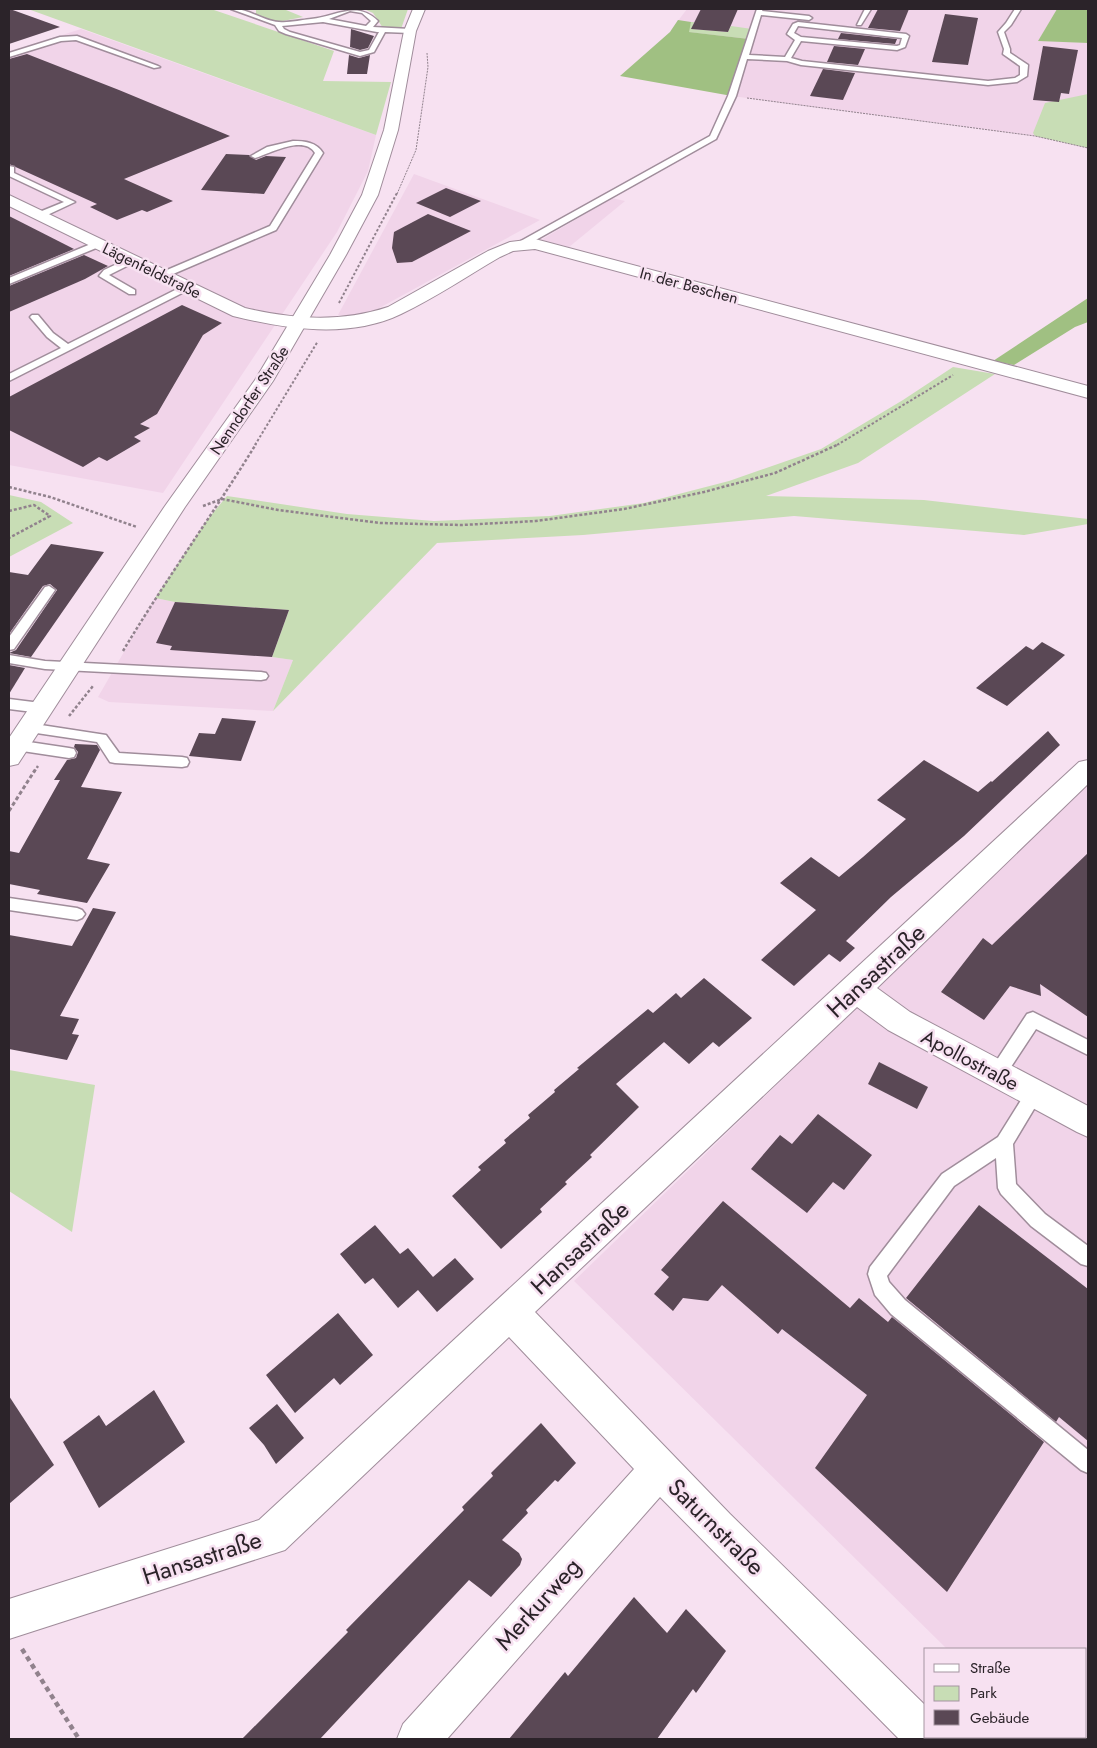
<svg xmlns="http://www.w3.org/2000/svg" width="1097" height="1748" font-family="Jost,sans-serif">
  <rect width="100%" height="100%" fill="#f7e1f1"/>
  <!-- built -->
  <g fill="#f1d4e9">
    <path d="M687,9h370l-18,31 49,3v105l-53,-12 -303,-40 -61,-66z"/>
    <path d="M81,29l295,106 -8,36 -31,61 -174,261 -154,-28v-413z"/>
    <path d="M414,174l126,46 -168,92 -12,4 -22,-1z"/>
    <path d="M612,198l13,3 -56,46 -28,-7z"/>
    <path d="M155,598l20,4 114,8 -17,47 21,3 -20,51 -164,-9 -11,-5z"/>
    <path d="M1088,784v955h-50l-3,-2h51v-88h-139l-373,-368z"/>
  </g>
  <!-- green -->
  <g fill="#c8ddb5">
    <path d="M28,9h183l123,42 -11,30 68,1 -15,53z"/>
    <path d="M256,9h34l-4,1 17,7 -30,6 -17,-8z"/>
    <path d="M364,9h44l-7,20 -18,-1 -10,-15z"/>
    <path d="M691,22h3l-2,7 36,3 3,-6 21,3 -3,10 -61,-7z"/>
    <path d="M1088,94v54l-53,-12 -2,-3 12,-30z"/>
    <path d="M953,367l42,7 -137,89 -92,33 158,4 164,19v5l-64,11 -230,-19 -211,19 -146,8 -164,168 20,-51 -21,-3 17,-47 -114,-8 -20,-4 52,-78 20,-24 120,18 87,7 116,-5 94,-13 85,-22 92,-32 82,-49z"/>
    <path d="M9,495l32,7 32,21 -64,34z"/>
    <path d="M9,1070l86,15 -23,147 -63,-41z"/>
  </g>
  <!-- forest -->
  <g fill="#a0c082">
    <path d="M1057,9h31v34l-50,-2z"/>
    <path d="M678,20l13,2 -2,10 60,7 -17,57 -112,-20 50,-44z"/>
    <path d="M1088,298v24l-13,5 -61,38 -21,-4z"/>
  </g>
  <!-- building -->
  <g fill="#5a4855">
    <path d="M9,9h1l50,18 -51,17z"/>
    <path d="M701,9h37l-10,23 -37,-3z"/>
    <path d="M878,9h31l-9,22 -32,-3z"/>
    <path d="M945,14l33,4 -10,47 -36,-3z"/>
    <path d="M351,29l23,7 -6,12 -8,2 -10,-3z"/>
    <path d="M841,33l56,6 -2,5 -57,-5z"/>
    <path d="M834,46l31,3 -7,16 -31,-3z"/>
    <path d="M1043,46l35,4 -9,44 -8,-1 -2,9 -26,-2z"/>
    <path d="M27,54l92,36 111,46 -106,43 49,22 -26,11 -5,-2 -25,10 -27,-13 7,-3 -88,-40v-105z"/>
    <path d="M349,55l10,3 11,-3 -3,19h-20z"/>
    <path d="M823,69l32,4 -12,27 -33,-4z"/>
    <path d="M226,154l23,1 7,5 10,-4 20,1 -22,37 -63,-4z"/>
    <path d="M446,188l35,13 -31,16 -34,-14z"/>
    <path d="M428,214l43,17 -59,31 -15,1 -5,-15 2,-16z"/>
    <path d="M9,216l65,33 -65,27z"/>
    <path d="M84,255l24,11 -23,13 -76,33v-26z"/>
    <path d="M182,305l40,18 -19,12 -46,79 -17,10 10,4 -16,9 7,4 -34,20 -8,-4 -16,10 -74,-37v-33z"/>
    <path d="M51,544l53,8 -73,105 -22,-4 7,-3 41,-60 -7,-6 -7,2 -34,48v-62l19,3z"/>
    <path d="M175,602l114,8 -17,47 -102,-7 2,-4 -16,-3z"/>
    <path d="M1042,642l23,13 -58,51 -31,-18 50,-42 7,4z"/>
    <path d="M9,665l16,3 -16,26z"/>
    <path d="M222,718l34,3 -15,40 -52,-5 10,-23 16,1z"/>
    <path d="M1048,731l12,14 -96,91 -73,61 -45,44 9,7 -15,14 -11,-8 -35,32 -33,-26 55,-50 -36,-27 31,-26 28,20 24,-20 43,-38 -29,-19 47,-40 54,32 13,-11 1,1z"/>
    <path d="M75,744l22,1 3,5 -19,37 41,5 -35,67 23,5 -23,39 -50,-9 3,-4 -31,-6v-33l10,2 41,-73h-6l13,-20 9,-2 2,-6 -4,-5z"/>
    <path d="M1088,853v164l-48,-33 1,12 -31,-10 -26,34 -43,-28 42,-54 9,7z"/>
    <path d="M93,908l23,4 -56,104 19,3 -7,15 7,1 -12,25 -58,-11v-114l63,11z"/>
    <path d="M704,978l48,40 -33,29 -6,-5 -24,22 -25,-22 -48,42 23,23 -49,48 2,2 -27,25 2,2 -27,25 2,3 -41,37 -49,-53 29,-26 -3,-3 28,-24 -2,-3 26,-22 -2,-3 27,-23 -1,-2 25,-21 -2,-1 71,-59 5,4 23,-20 5,5z"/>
    <path d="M879,1062l49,25 -11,22 -49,-25z"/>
    <path d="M818,1114l54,41 -28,35 -11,-8 -26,31 -56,-44 29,-34 12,9z"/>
    <path d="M723,1201l127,107 9,-10 29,24 4,-5 152,125 -97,150 -132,-124 52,-73 -85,-66 -4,5 -56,-49 -14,16 -25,-3 -10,13 -19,-17 15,-17 -8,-7z"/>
    <path d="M979,1205l109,84v152l-29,-24 -3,5 -150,-124z"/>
    <path d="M375,1225l25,29 8,-6 25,29 22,-19 19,21 -37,33 -19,-22 -20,18 -25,-30 -8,6 -25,-30z"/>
    <path d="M338,1313l35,42 -33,30 -6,-7 -39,35 -29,-38z"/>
    <path d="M154,1390l31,52 -86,66 -36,-66 36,-27 7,11z"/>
    <path d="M9,1396l45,69 -45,39z"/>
    <path d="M277,1404l27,34 -28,26 -12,-19 -15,-17z"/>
    <path d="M541,1423l35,40 -18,19 -3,-2 -29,30 2,3 -26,27 17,13 3,6 -2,6 -29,32 -22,-17 -149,159h-78l106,-107 -2,-2 118,-120 -2,-3 31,-31 -2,-3z"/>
    <path d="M634,1597l33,36 19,-24 40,42 -30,42 -3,-4 -36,50h-148l56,-67 3,4z"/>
  </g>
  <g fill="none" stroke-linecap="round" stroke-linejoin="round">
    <defs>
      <g id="lane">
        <path d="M231,9c17,-1 32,12 48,13 10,1 22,-2 32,-3 24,-2 46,-19 67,2l-5,6 37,2 3,2 -3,2 -25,-1 -11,20 -14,4 -74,-22 -7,-3 -4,-6zM350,11l12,2 9,8 -5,5 -37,-7zM323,22l54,10h2l-10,18 -9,2 -70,-20 -6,-3 -2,-3z"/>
        <path d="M757,9h6l-1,2 47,5 3,2 -3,2 -48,-5 -12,40 36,2 10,-17 -8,-6 6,-10 5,-2 108,12 3,2 -4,11 -8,3 -96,-9 -10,17 11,3 186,20 27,-3 5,-3v-9l-17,-12 1,-5 -6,-17 8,-9 9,-14h6l-10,16 -7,7 6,17v4l18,12 -1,11 -10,6 -29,3 -187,-20 -14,-4 -40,-2 -11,37 -20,43 -191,107h-6v-4l191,-106 18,-40zM798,26l104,12 -2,7 -3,1 -96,-9 -7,-4z"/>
        <path d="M865,9h6l-10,16h-4z"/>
        <path d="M77,36l81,30 2,1 -6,1 -78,-28 -15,1 -52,16v-4l51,-16z"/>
        <path d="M293,141c12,0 23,1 30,12l-47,77 -110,47h-6v-4l110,-47 45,-73c-11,-19 -46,1 -60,5l-4,-2 16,-9z"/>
        <path d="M9,166l5,1v6l61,29 -32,15h-6v-4l27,-11 -55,-26z"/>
        <path d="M98,241l3,1v4l-92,38v-6z"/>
        <path d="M132,257l4,3 -1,2 -26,13 26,15v4h-6l-30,-18 5,-6z"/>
        <path d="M187,284l3,1v4l-181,92v-7l52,-26 -14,-11 -17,-20 2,-2h6l15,18 15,11z"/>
        <path d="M49,586l6,4 -41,59 -5,1v-13l36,-50z"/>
        <path d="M9,655l36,6 216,11 5,1 2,3 -2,3 -5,1 -216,-11 -36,-6z"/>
        <path d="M9,699l32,4 5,2 2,3 -2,3 -5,2 -32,-4z"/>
        <path d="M28,723l78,12 13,18 63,4 5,1 2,4 -2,4 -5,1 -67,-4 -5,-1 -13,-20 -74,-11 -2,-3 2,-3z"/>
        <path d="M9,739l60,9 5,1 2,4 -2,4 -5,1 -60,-9z"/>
        <path d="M9,898l68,10 5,2 3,4 -3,4 -5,2 -68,-10z"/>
        <path d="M1033,1012l55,28v15l-52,-26 -33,50 -6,3 -6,-3 -2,-5 2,-5 36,-55z"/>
        <path d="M1034,1086l6,3 3,5 -30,50 3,40 29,30 43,32v20l-7,-2 -50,-38 -30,-32 -3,-6 -2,-30 -42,28 -67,90 2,6 16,18 183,150v23l-7,-3 -190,-156 -16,-19 -7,-21 2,-7 72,-93 56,-37 30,-48z"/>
      </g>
      <g id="street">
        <path d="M9,195l236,113c48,11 95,15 143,-1l100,-56 22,-9 25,-3 553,147v12l-553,-149 -22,2 -13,6c-33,19 -65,41 -99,57 -52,25 -115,15 -168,2l-224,-110z"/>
        <path d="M1088,760v24l-211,204 33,24 178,94v31l-11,-5 -189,-102 -31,-23 -322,305 195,202 196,192v31h21l-1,2h-47l-239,-242 -213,242h-50l6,-15 231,-255 -125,-132 -224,213 -276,89v-40l250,-79 820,-758z"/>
      </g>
      <path id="secondary" d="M413,9h12l-9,22 -18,99 -20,65 -32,60 -73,126 -88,126 -167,257 -9,2v-28l156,-232 90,-126 75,-125 32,-60 22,-65 20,-99z"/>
    </defs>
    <!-- lane casing -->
    <use href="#lane" stroke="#a08d9b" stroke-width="3"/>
    <!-- street casing -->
    <use href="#street" stroke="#a08d9b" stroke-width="2"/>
    <!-- secondary casing -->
    <use href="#secondary" stroke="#a08d9b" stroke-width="2"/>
    <!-- path-far4 -->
    <g stroke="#91828d" stroke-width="1" stroke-dasharray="2 1" stroke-linecap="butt">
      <path d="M747,98l288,38 53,12"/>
      <path d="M397,194l19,-44 12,-83 -1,-14"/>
    </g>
    <!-- path-far3 -->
    <g stroke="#91828d" stroke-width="2" stroke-dasharray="2.5 2" stroke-linecap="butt">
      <path d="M339,303l58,-110"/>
      <path d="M255,445l63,-104"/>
      <path d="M837,445l116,-70"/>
    </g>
    <!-- path-far2 -->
    <g stroke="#91828d" stroke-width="2.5" stroke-dasharray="3 2" stroke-linecap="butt">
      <path d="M9,487l41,10 87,30"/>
      <path d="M203,506l19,-7 56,11 102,13 82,2 74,-4 88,-12 80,-17 71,-19 64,-29"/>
      <path d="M9,511l25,-6 16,11 -41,22"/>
      <path d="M123,651c42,-70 90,-137 133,-207"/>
      <path d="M69,716l24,-30"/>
      <path d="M34,772l4,-6"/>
    </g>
    <!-- path-far1 -->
    <path stroke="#91828d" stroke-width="3" stroke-dasharray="4 2.5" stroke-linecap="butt" d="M9,811l26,-41"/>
    <!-- path -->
    <path stroke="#91828d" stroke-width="4.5" stroke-dasharray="5 4" stroke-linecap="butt" d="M22,1649l57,90"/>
    <!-- lane -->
    <use href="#lane" fill="#fff" fill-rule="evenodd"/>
    <!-- street -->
    <use href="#street" fill="#fff" fill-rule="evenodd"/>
    <!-- secondary -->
    <use href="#secondary" fill="#fff" fill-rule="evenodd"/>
  </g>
  <g text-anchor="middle" stroke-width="5" stroke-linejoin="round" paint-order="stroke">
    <!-- far-street labels -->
    <g font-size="16" fill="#2b2329" stroke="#f7e1f1">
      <text transform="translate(152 270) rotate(26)" y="6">Lägenfeldstraße</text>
      <text transform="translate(689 285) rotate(15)" y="6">In der Beschen</text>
      <text transform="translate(249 400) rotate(-56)" y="6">Nenndorfer Straße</text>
    </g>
    <!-- street labels -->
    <g font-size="20" fill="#2b2329" stroke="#f7e1f1">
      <text transform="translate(970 1060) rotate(28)" y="7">Apollostraße</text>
    </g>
    <!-- near-street labels -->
    <g font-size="24" fill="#2b2329" stroke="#f7e1f1">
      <text transform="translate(876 971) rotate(-43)" y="8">Hansastraße</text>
      <text transform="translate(580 1248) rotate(-43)" y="8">Hansastraße</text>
      <text transform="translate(716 1527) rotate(45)" y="8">Saturnstraße</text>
      <text transform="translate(202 1558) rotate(-18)" y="8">Hansastraße</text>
      <text transform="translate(538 1604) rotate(-48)" y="8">Merkurweg</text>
    </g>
  </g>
  <!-- border -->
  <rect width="1097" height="1748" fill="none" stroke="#2b2329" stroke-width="20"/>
  <!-- legend -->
  <rect x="924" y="1648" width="162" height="90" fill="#f7e1f1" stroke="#a595a1"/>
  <rect x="934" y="1664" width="25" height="8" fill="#ffffff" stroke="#a595a1"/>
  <text x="970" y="1673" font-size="15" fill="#2b2329">Straße</text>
  <rect x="934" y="1686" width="25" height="15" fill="#c8ddb5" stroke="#a595a1"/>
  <text x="970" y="1698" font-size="15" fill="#2b2329">Park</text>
  <rect x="934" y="1710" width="25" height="15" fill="#5a4855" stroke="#a595a1"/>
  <text x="970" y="1723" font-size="15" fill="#2b2329">Gebäude</text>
</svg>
